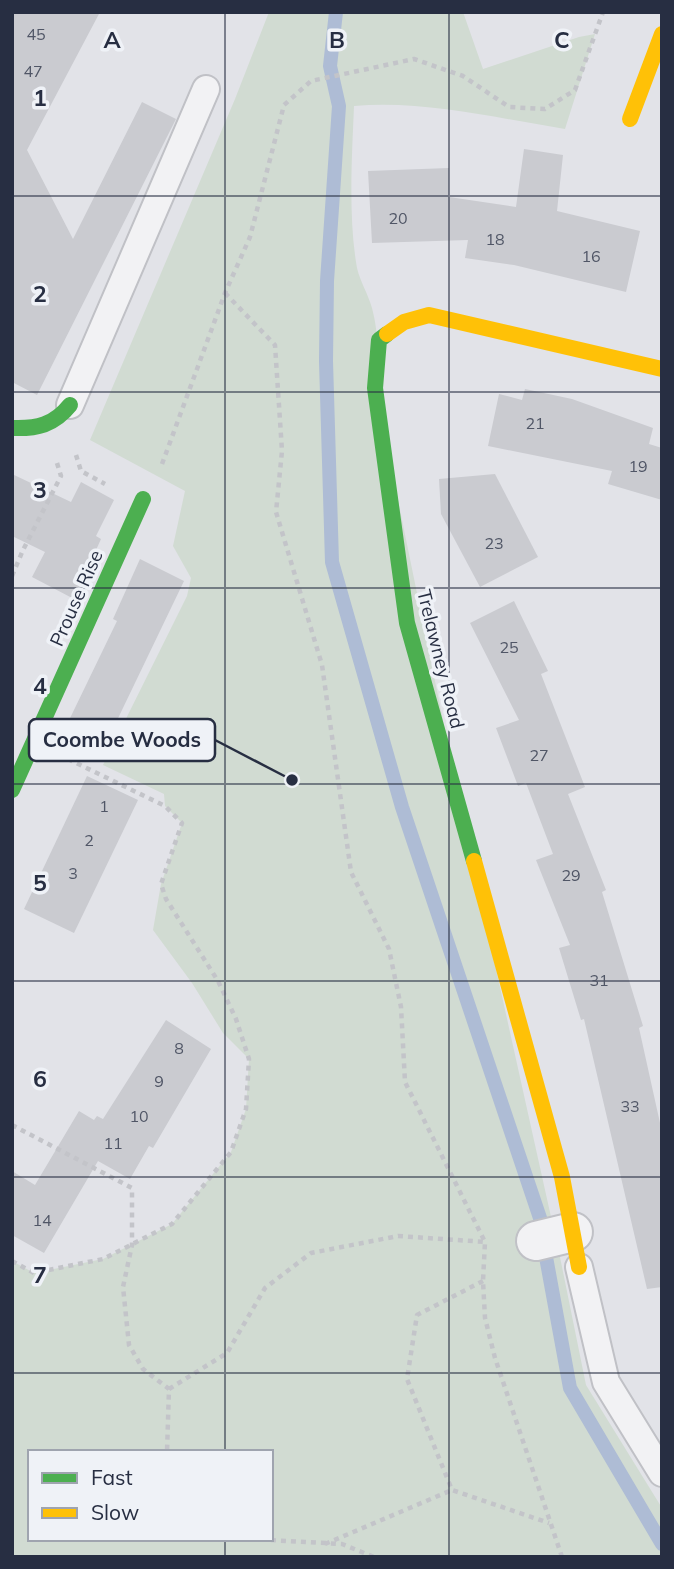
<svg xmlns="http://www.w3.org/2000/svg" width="674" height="1569" font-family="Mulish,sans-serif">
  <rect width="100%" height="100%" fill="#e2e3e8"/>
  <!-- green -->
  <path fill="#d1dbd2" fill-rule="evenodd" d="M269,12h194l20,57 96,-32 16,-3 -30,95c-69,-11 -141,-29 -211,-23 -2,50 -6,112 3,162 3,13 11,26 15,40 8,31 5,49 3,80l95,464 91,410 25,123 76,123v49h-650v-296l22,12 69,-14 69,-35 59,-72 15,-43 3,-50 -26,-26 -31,-50 -39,-53 8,-46 21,-61 -17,-17 -1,-12 -61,-29 84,-169 4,-18 -18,-32 12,-55 -95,-51 145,-341zM30,1452h241v87h-241z"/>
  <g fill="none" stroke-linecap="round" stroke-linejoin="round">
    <!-- stream -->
    <g stroke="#aebcd5" stroke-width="14">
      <path d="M336,12l-6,54 9,40 -12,175 -1,80 6,201 70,245 139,414"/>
      <path d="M546,1257l24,131 92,156"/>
    </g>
  </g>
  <!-- building -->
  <g fill="#cacbd0">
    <path d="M12,12h88l-73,138 46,89 69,-137 34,17 -139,276 -25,-13z"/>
    <path d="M524,149l39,6 -6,56 83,20 -14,61 -112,-27 -49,-7 3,-18 -96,3 -4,-72 81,-3v29l67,10z"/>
    <path d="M525,389l47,10 81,29 -4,16 13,4v52l-54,-16 4,-13 -124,-25 11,-52 23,6z"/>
    <path d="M12,474l59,28 10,-20 33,18 -18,36 5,3 -27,60 -42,-22 13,-25 -33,-16z"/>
    <path d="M495,474l43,83 -58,30 -39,-73 -2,-35z"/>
    <path d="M140,559l44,22 -87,181 -39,-19 59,-122 -4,-2z"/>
    <path d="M514,601l34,70 -7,3 44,113 -17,7 38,96 -4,2 41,134 -4,2 23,104v155l-15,2 -63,-270 -3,1 -22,-72 11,-3 -34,-85 17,-6 -27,-71 -8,3 -22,-58 23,-8 -49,-97z"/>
    <path d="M87,776l51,24 -64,133 -50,-24z"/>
    <path d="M166,1020l45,29 -58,99 -4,-2 -19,33 -32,-18 -54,92 -32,-18v-64l23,14 44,-74 15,9 3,-4 6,3z"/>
  </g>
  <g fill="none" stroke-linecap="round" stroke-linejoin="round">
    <defs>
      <g id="lane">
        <path d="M70,405l136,-316"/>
        <path d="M579,1267l27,115 56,91"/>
      </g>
      <path id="street" d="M536,1241l37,-9"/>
    </defs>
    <!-- lane casing -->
    <use href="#lane" stroke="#c0c1c6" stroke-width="30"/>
    <!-- street casing -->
    <use href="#street" stroke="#c0c1c6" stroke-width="42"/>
    <!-- path -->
    <g stroke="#c3c4c9" stroke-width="4.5" stroke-dasharray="5 5" stroke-linecap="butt">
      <path d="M225,293l50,52 7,106 -6,61 46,153 29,207 38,77 12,58 4,75 80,160 -2,39 2,37 10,40 67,199"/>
      <path d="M76,455l5,16 24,13"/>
      <path d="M162,464l63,-171 25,-56 34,-132 27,-24 103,-22 49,17 46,31 36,2 30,-19 28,-78"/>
      <path d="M12,576l11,-26 38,-74 -4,-13"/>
      <path d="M12,1125l120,63v57l-9,42 6,58 14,24 26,20 -2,63"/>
      <path d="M12,1261l22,12 69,-14 69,-35 59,-72 15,-43 3,-50 -13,-40 -18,-38 -52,-82 -5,-15 21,-61 -17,-17 -95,-46"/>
      <path d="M483,1281l-66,34 -10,64 45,111 97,33"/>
      <path d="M169,1389l58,-36 38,-65 46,-35 87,-17 88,6"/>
      <path d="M251,1539l91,5 32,13"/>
      <path d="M325,1544l127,-54"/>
    </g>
    <!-- lane -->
    <use href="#lane" stroke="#f2f2f4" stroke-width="26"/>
    <!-- street -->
    <use href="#street" stroke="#f2f2f4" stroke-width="38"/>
    <!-- fast -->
    <g stroke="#4caf50" stroke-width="16">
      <path d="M387,334l-8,6 -4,48 32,235 67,238"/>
      <path d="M12,428c25,1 42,-3 58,-23"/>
      <path d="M12,790l131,-291"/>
    </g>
    <!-- slow -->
    <g stroke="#ffc107" stroke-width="16">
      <path d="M630,119l32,-85"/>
      <path d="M387,334l17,-12 25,-7 233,54"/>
      <path d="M474,861l88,316 17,90"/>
    </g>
  </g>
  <!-- grid -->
  <path fill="none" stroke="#272e42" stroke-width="2" stroke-opacity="0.55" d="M225,12v1440M449,12v1545M12,196h650M12,392h650M12,588h650M12,784h650M12,981h650M12,1177h650M12,1373h650M225,1539v18"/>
  <g text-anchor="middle" stroke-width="7" stroke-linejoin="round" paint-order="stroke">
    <!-- number labels -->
    <g font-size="16" fill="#505666">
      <text x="36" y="40">45</text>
      <text x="33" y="77">47</text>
      <text x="398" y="224">20</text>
      <text x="495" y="245">18</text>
      <text x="591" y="262">16</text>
      <text x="535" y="429">21</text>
      <text x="638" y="472">19</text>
      <text x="494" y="549">23</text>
      <text x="509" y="653">25</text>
      <text x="539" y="761">27</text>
      <text x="104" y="812">1</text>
      <text x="89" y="846">2</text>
      <text x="73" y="879">3</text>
      <text x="571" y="881">29</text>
      <text x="599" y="986">31</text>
      <text x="179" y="1054">8</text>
      <text x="159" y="1087">9</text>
      <text x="630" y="1112">33</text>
      <text x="139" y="1122">10</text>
      <text x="113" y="1149">11</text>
      <text x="42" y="1226">14</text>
    </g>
    <!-- street labels -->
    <g font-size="19" fill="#272e42" stroke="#eff2f7">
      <text transform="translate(76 598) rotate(-66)" y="7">Prouse Rise</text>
      <text transform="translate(441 659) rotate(76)" y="7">Trelawney Road</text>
    </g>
  </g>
  <g font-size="23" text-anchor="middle" font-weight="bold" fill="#272e42" stroke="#eff2f7" stroke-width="7" stroke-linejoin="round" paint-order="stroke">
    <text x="112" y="48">A</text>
    <text x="337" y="48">B</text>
    <text x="562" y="48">C</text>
    <text x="40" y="106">1</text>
    <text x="40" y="302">2</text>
    <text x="40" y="498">3</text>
    <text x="40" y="694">4</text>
    <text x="40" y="891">5</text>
    <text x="40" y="1087">6</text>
    <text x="40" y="1283">7</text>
  </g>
  <!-- callouts -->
  <path fill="none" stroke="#272e42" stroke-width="2.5" d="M292 780L215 740"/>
  <circle fill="#272e42" stroke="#eff2f7" stroke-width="2.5" cx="292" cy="780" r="7"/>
  <rect fill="#eff2f7" stroke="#272e42" stroke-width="2.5" x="29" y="719" width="186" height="42" rx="7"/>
  <g font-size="21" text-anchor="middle" font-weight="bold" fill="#272e42">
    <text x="122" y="747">Coombe Woods</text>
  </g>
  <!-- border -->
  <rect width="674" height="1569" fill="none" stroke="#272e42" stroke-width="28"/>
  <!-- legend -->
  <rect x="28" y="1450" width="245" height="91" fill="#eff2f7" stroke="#9fa4af" stroke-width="2"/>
  <rect x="42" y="1473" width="35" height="10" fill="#4caf50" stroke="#9fa4af" stroke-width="2"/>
  <text x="91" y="1485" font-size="21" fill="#272e42">Fast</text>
  <rect x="42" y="1508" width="35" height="10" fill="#ffc107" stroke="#9fa4af" stroke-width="2"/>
  <text x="91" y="1520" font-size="21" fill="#272e42">Slow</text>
</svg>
